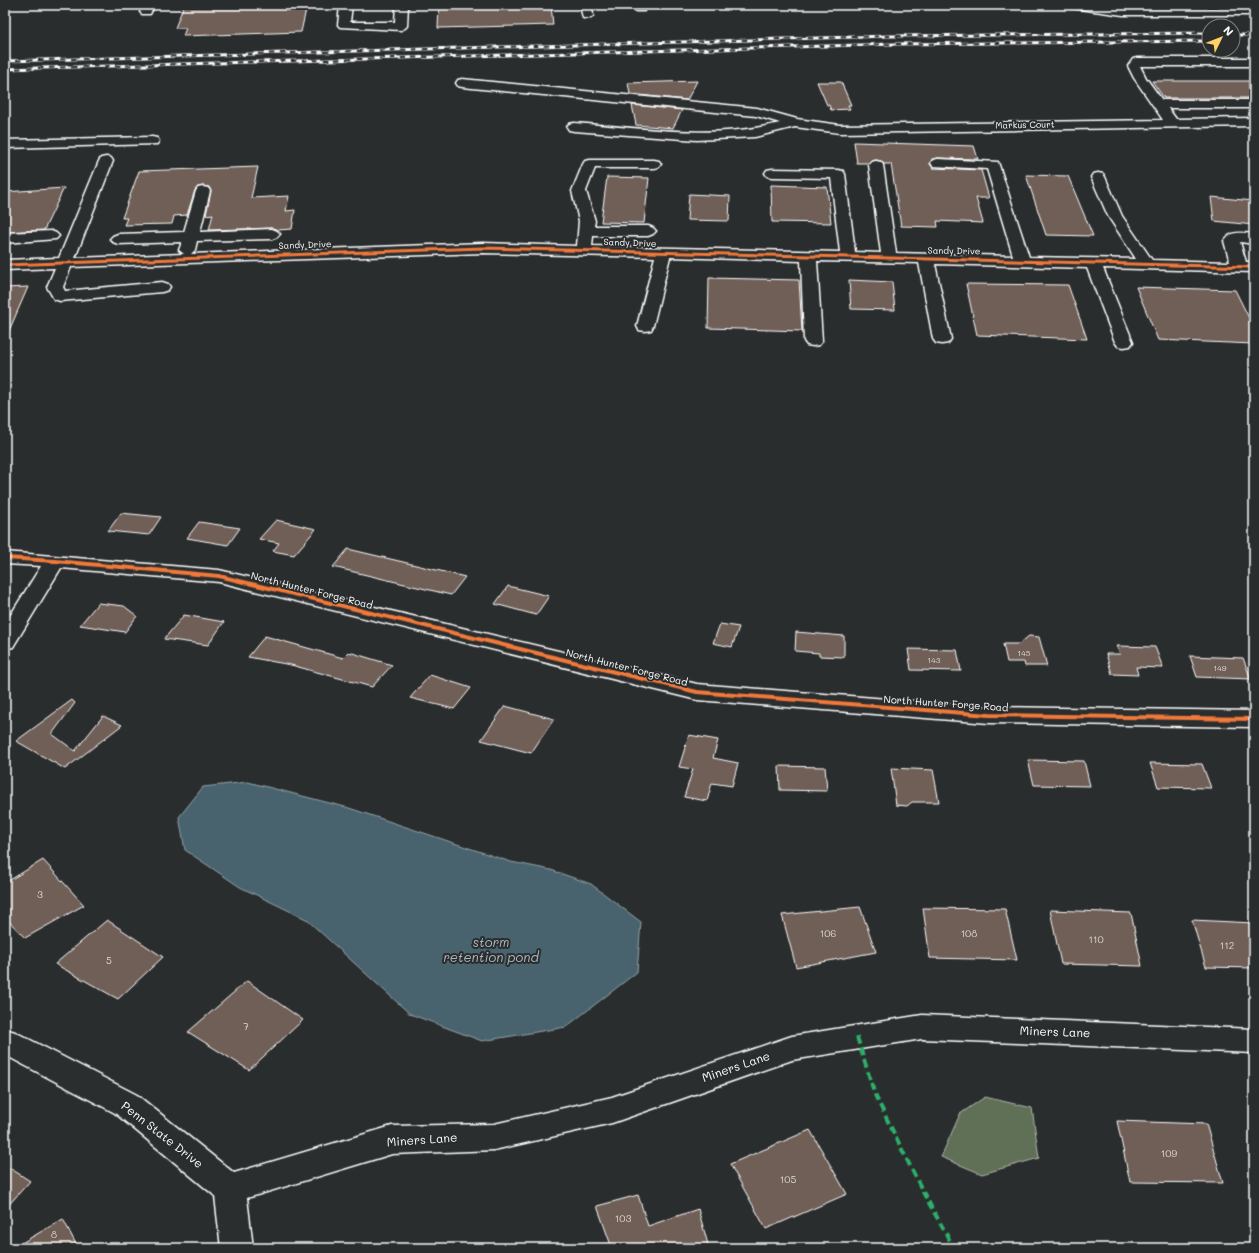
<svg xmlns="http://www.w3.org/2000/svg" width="1259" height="1253" font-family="Mali,sans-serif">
  <rect width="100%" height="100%" fill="#2a2d2e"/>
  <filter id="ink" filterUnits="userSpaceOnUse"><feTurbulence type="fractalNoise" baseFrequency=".025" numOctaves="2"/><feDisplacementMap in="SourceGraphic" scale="8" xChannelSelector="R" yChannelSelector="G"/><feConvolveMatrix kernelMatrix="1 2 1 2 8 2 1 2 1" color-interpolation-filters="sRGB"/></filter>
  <g filter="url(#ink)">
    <!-- green -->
    <path fill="#606f57" stroke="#b0b7ab" d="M985,1097l47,11 7,50 -57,16 -41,-17 19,-43z"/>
    <!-- water -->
    <path fill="#49646e" stroke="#92a2a8" d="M248,782l101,26 162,54 40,8 40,14 50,38 -4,50 -71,55 -84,14 -72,-27 -104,-95 -66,-32 -55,-37 -6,-33 24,-30z"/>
    <!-- building -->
    <g fill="#6f5e56" stroke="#fff">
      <path d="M307,5l-6,27 -118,4 3,-8h-11l9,-23z"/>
      <path d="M439,5h112l2,20 -115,3z"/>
      <path d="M697,81l-10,19 -57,-6 -2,-11z"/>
      <path d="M1152,81h102v17h-90z"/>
      <path d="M817,82h24l10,23h-3l2,4 -19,1 -2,-5h-2z"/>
      <path d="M632,105l50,5 -9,18 -37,-3z"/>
      <path d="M854,142l120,4 4,13 -40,-1 -6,1 -2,5 3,4 48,2 8,28h-13l7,25 -46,-2 1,6 -37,-1 -10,-62h-7l-3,-3 -5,-1 -5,1 -3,2h-11z"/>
      <path d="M258,167l-7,31 38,-2 -3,15 9,-1 -3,19 -14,1 -6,-2 -63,2 4,-16 -7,1 5,-24 -2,-4 -6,-1 -5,1 -3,3 -8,25 -13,1 -2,8 -48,1 3,-7h-5l17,-47z"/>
      <path d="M1026,175l42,1 25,60 -47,-1z"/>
      <path d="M607,177l42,1 -5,45 -43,-1z"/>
      <path d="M771,185l56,2 4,36 -59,-1z"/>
      <path d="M64,188l-20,42 -39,2v-40z"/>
      <path d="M689,194l41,2 -1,25 -42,-1z"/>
      <path d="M1211,197l43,4v24l-40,-4z"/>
      <path d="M709,278l90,2 3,51 -94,-3z"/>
      <path d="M849,280l43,2 3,28 -44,-1z"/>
      <path d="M966,284l102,1 19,54 -110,-4z"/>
      <path d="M28,287l-23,53v-52z"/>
      <path d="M1136,287l99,3 19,38v16l-96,-4z"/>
      <path d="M121,513l40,4 -12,18 -41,-4z"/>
      <path d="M276,520l40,9 -22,26 -21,-4 6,-8 -20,-4z"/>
      <path d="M199,522l41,6 -12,17 -41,-7z"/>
      <path d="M348,549l72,17 45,11 -14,18 -118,-28z"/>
      <path d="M508,586l41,10 -13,19 -41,-11z"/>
      <path d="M98,603l26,3 13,10 -12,16 -45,-7z"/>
      <path d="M184,615l40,7 -16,23 -44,-6z"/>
      <path d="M720,624l19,3 -7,20 -19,-4z"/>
      <path d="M796,632l48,4v21l-25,-1v-3l-24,-2z"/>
      <path d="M265,636l78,22 6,-6 43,13 -20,22 -81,-22 -43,-8z"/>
      <path d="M1029,636l10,1 8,29h-22l-1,-4h-17l-4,-18h16z"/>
      <path d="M1117,646l38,1 8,21 -27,-1 2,8 -26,-1 -6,-20h14z"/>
      <path d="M908,649l49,1 4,21 -50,-1z"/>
      <path d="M1190,656l53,2 8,21 -54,-2z"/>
      <path d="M430,675l41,13 -17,21 -44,-11z"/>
      <path d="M72,700l3,3 -23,31 23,17 28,-35 19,9 -57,44 -49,-28z"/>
      <path d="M505,706l49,13 -23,34 -50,-13z"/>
      <path d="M689,735l29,5 -5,18 25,5 -6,23 -20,-3 -5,18 -23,-4 9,-28 -14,-2z"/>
      <path d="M1028,760l56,1 6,25 -56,-1z"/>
      <path d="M1150,763l52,1 9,24 -53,-1z"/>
      <path d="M779,766l46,1 2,24 -47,-1z"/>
      <path d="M891,768l42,2 6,32h-27l-5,4 -11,-1z"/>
      <path d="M43,860l41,45 -59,33 -20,-21v-34z"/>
      <path d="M860,907l16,45 -80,15 -14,-52z"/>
      <path d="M923,908l82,1 12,51 -87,-2z"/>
      <path d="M1050,910l81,3 11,53 -81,-2z"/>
      <path d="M107,920l56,37 -45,42 -63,-35z"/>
      <path d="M1192,920l62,3v45l-48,-1z"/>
      <path d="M247,981l56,39 -54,50 -61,-38z"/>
      <path d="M1117,1121l89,3 17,59 -93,-1z"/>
      <path d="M810,1130l37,64 -81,35 -36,-65z"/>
      <path d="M5,1165l25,16 -25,28z"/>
      <path d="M638,1195l10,31 50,-17 11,39h-97l-15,-42z"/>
      <path d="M63,1219l15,29h-65z"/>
    </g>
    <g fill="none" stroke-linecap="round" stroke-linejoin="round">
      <defs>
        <g id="minor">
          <path d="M143,5h12l-5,9h-8l-2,-2z"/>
          <path d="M340,5h12l-2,17h45l1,-17h12l-1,21 -2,2 -4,2 -61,-3 -2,-2z"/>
          <path d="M580,5h12l1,11 -2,2h-8z"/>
          <path d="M634,5h12l-2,6h-8z"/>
          <path d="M1066,5h31l26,4h131v6h-131l-51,-7 -4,-1z"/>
          <path d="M1137,58h117v8h-114l6,12 16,22h92v8h-86l8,11 78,-1v8l-414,7 -45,-6 -40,10 -58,3 -123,-9 -5,-1 -2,-3 2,-3 5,-1c68,5 139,17 206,0l-24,-7 -294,-29 -4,-1 -2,-3 2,-3 4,-1 295,29 40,11 43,6 323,-5 -29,-42 -6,-12 5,-7z"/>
          <path d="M152,137l5,1 2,3 -2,3 -152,4v-8z"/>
          <path d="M106,157l5,1 2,3 -38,97 109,-4 -5,-4 3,-8 -64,2 -5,-2 -3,-3 3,-3 5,-2 66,-2 12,-41 2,-3 5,-1 5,1 2,3 -10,41 72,-3 5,2 3,3 -3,3 -5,2 -75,2 -2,9 -4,4 292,-11 94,3 2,-25 -7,-30 11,-27 2,-3 5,-1h64l5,1 2,3 -2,3 -5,1h-59l-9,23 9,30 -1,5h54l5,2 3,3 -3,3 -5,2h-55l-1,10 248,6 -9,-74 -59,-1 -5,-1 -2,-3 2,-3 5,-1 66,1 5,1 2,3 10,78 26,1 -12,-88 2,-3 5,-1 5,1 2,3 13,88 117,3 -26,-87 -54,-3 -2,-3 2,-3 5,-1 60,3 31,95 107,2 -28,-43 -17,-39 2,-3 5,-1 5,1 2,3 17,39 30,44 78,2 -6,-21c8,-11 19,-8 30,-7v10l-14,-2 6,20h8v10l-151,-4 30,74 -3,4 -6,1 -6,-1 -3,-4 -28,-74 -152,-4 16,75 -3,4 -6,1 -6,-1 -3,-4 -14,-76 -102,-2 5,80 -3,4 -6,1 -6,-1 -3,-4 -3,-80 -131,-4 -17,69 -2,4 -6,1 -6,-1 -2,-4 18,-69 -172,-4 -412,14 -8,20 2,4 97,-9 6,2 2,3 -2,3 -6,2 -102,9 -6,-2 -7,-12 8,-19 -50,2v-10l54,-2 40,-97 2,-3z"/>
          <path d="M51,231l5,2 3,3 -3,3 -51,4v-10z"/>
          <path d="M5,552l214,18 478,114 292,23 265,4v16l-265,-4 -292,-23 -478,-118 -158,-14 -48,79 -8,2v-25l36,-58 -36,-2z"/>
          <path d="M922,1015l332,14v24l-332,-14 -130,21 -180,63 -118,27 -102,4 -145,44 6,50h-32l-6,-52 -100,-83 -110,-58v-26l10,3 122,63 97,78 158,-47 102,-2 118,-27 180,-61z"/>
        </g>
      </defs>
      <!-- minor casing -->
      <use href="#minor" stroke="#fff" stroke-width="3"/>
      <!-- minor -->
      <use href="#minor" fill="#2a2d2e" fill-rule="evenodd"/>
      <defs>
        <g id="rail">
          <path d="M1233,35h21"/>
          <path d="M5,61l885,-25 319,-3"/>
          <path d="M5,69l890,-25 314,-3"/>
        </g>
      </defs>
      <!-- rail casing -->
      <use href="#rail" stroke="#fff" stroke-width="3"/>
      <!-- rail -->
      <use href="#rail" stroke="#2a2d2e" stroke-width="2" stroke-dasharray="5.5" stroke-linecap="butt"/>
      <!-- quiet -->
      <path stroke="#2db169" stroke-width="4" stroke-dasharray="8 4" stroke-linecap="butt" d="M857,1037l18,58 48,97 31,56"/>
      <defs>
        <path id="cycleway-far1" d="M5,265l478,-17 771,19"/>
        <path id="cycleway" d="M5,558l50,3 164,15 478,116 292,23 265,4"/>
      </defs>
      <!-- cycleway-far1 casing -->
      <use href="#cycleway-far1" stroke="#2a2d2e" stroke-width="5"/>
      <!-- cycleway casing -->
      <use href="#cycleway" stroke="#2a2d2e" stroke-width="6"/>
      <!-- cycleway-far1 -->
      <use href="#cycleway-far1" stroke="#f17a3a" stroke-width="3"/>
      <!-- cycleway -->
      <use href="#cycleway" stroke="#f17a3a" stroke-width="4"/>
    </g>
  </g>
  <g text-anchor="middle" stroke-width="4" stroke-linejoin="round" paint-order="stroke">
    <!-- number labels -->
    <g font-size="8" fill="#dbd7d5">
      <text x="1024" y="656">145</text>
      <text x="934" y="663">143</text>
      <text x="1220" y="671">149</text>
    </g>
    <!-- far-street labels -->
    <g font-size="9" fill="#fff" stroke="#2a2d2e">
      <text transform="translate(1025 125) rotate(-1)" y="3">Markus Court</text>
      <text transform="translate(630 243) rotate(2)" y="3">Sandy Drive</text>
      <text transform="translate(305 245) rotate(-2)" y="3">Sandy Drive</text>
      <text transform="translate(954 251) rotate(1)" y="3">Sandy Drive</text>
    </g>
    <!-- street labels -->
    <g font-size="10" fill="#fff" stroke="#2a2d2e">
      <text transform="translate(312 590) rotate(14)" y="4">North Hunter Forge Road</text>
      <text transform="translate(627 667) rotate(14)" y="4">North Hunter Forge Road</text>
      <text transform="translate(946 703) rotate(4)" y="4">North Hunter Forge Road</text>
    </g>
    <!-- near-number labels -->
    <g font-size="10" fill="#dbd7d5">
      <text x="40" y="898">3</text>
      <text x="828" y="937">106</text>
      <text x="969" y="937">108</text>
      <text x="1096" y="943">110</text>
      <text x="1227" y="949">112</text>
      <text x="109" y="964">5</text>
      <text x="246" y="1030">7</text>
      <text x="1169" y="1157">109</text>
      <text x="788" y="1183">105</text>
      <text x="623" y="1222">103</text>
      <text x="54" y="1238">8</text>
    </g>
    <!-- near-street labels -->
    <g font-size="12" fill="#fff" stroke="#2a2d2e">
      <text transform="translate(1055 1032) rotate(2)" y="4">Miners Lane</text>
      <text transform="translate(736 1067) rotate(-19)" y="4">Miners Lane</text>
      <text transform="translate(162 1135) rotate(38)" y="4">Penn State Drive</text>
      <text transform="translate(422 1140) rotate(-4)" y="4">Miners Lane</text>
    </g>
    <!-- near-water labels -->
    <g font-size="13" font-style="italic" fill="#adb9be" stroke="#2a2d2e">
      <text x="491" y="947">storm<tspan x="491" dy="15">retention pond</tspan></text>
    </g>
  </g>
  <!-- margin -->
  <rect width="1259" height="1253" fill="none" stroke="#2a2d2e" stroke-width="20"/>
  <rect x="10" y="10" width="1239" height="1233" fill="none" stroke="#fff" stroke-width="1.5" filter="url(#ink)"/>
  <!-- north arrow -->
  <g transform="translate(1221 38) rotate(47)"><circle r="19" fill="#2a2d2e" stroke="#7f8182"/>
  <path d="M0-3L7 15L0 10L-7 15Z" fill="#ffd166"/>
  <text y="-6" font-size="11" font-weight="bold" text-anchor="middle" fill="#ffffff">N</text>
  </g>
</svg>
